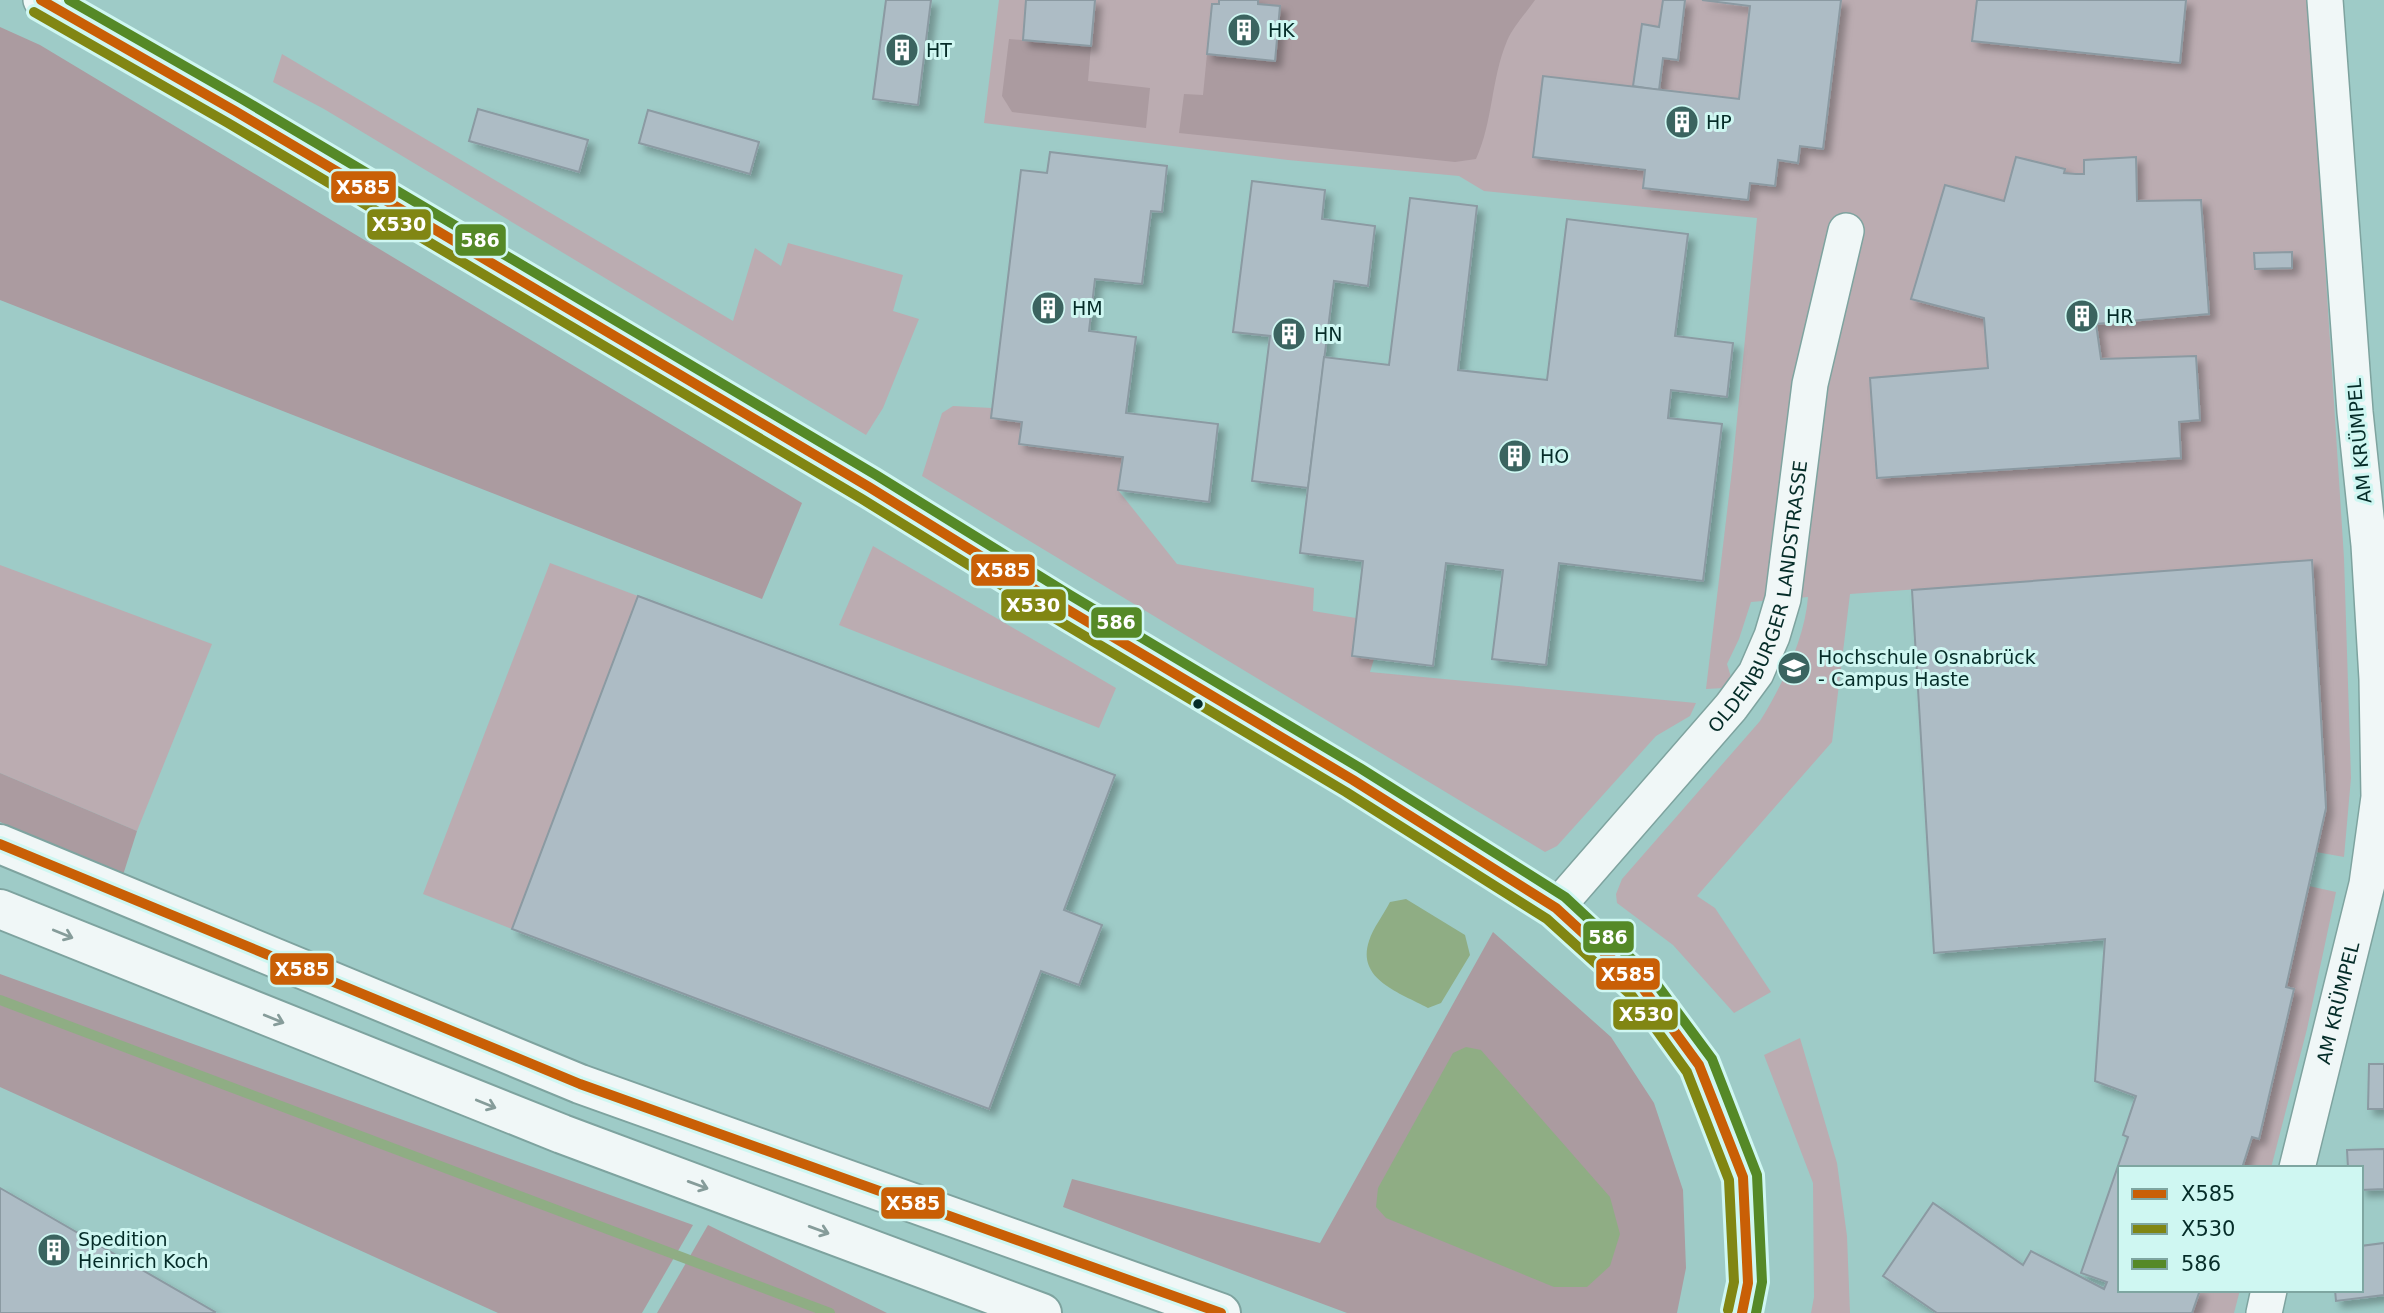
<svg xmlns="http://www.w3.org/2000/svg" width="2384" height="1313" font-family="'DejaVu Sans',sans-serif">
  <defs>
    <filter id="shadow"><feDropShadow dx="6" dy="6" stdDeviation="3.5" flood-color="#0004"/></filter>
  </defs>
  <rect width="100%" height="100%" fill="#9ecbc7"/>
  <!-- green -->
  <g fill="#bbacb1">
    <path d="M999,0h1309l36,558 7,220 -7,79 -28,-5 -5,-291 -461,33 -18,148 -135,154 18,12 56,84 -37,21 -61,-68 -56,-42 -1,-9 6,-15 138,-158c22,-35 45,-83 48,-124l-57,5 -12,37 -12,25 4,13 -7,11 -18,1 26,-219 25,-252 -273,-27 -25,-15 -171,-16 -304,-37z"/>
    <path d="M282,54l451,267 22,-73 26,18 7,-23 115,32 -10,36 26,8 -36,89 -17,27 -542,-326 -51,-27z"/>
    <path d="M953,406l39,2 -1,10 31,4 -3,23 104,12 -5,33 59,74 137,24 -1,23 43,7 -4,38 22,3 -4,13 326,31 -6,13 -34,20 -99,110 -12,6 -623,-376 20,-63z"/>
    <path d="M873,546l243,142 -17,40 -260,-103z"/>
    <path d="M550,563l88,33 -126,333 -89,-35z"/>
    <path d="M0,565l212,79 -75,187 -137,-58z"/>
    <path d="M2309,886l27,6 -29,137 -36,139h-29l10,-31 7,1 35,-149 -8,-2z"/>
    <path d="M1800,1038l37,125 10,73 3,77h-39l3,-16 -1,-114 -49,-128z"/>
    <path d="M2200,1290h40l-6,23h-42z"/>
  </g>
  <!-- forest -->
  <g fill="#ab9ba0">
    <path d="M1258,0h277c-9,13 -22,27 -28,41 -16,38 -14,81 -31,118l-21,3 -276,-29 5,-39 19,1 4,-41 68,6 5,-54 -22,-2z"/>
    <path d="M0,27l40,18 762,458 -40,96 -762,-299z"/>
    <path d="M1009,39l82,7 -3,35 62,7 -4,40 -134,-16 -10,-16z"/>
    <path d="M0,773l137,58 -14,44 -123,-53z"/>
    <path d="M1493,932l118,105 43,66 29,87 3,78 -9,45h-330l-284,-106 9,-28 248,64z"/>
    <path d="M0,974l693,251 -51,88h-144l-498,-226z"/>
    <path d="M708,1225l179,88h-230z"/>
  </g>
  <!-- water -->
  <g fill="#8fad84">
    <path d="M1406,899l59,36 5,20 -29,48 -13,5c-27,-15 -72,-28 -59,-67 4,-13 15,-27 21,-39z"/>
    <path d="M1466,1047l15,3 129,147 10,37 -10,32 -23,21h-33l-168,-69 -10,-11 2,-19 75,-135z"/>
  </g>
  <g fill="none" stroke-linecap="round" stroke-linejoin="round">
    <!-- stream -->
    <path stroke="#8fad84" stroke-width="10" d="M0,1000l830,313"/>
  </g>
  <!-- building -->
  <g fill="#adbcc5" stroke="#8b9aa2" stroke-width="2" filter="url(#shadow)">
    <path d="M886,0h45l-13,105 -45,-6z"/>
    <path d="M1026,0h69l-4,46 -68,-6z"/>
    <path d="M1219,0h39v4l22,2 -5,55 -68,-7 5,-50h7z"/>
    <path d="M1663,0h22l-7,60 -15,-2 -4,32 -26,-4 9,-62 17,3z"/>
    <path d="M1702,0h139l-18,149 -23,-3 -2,17 -20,-3 -3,26 -25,-3 -2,17 -105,-12 2,-18 -112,-13 10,-81 196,23 11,-93z"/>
    <path d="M1977,0h209l-6,63 -208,-22z"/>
    <path d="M478,109l110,31 -9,32 -110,-31z"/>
    <path d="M648,110l111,32 -9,32 -111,-31z"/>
    <path d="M1050,152l117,14 -5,46 -11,-1 -9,73 -47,-5 -6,52 47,6 -10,76 92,11 -9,78 -91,-12 5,-33 -104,-13 3,-22 -31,-4 30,-248 26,3z"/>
    <path d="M2016,157l49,12 -1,4 12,1h8v-14l52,-3 1,44 64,-1 8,114 -113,10 5,35 95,-3 4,64 -21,2 2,36 -304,20 -7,-100 118,-10 -4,-50 -73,-19 34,-114 59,16z"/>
    <path d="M1252,181l73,9 -3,29 53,7 -7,60 -34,-5 -26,207 -56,-7 18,-145 -37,-4z"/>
    <path d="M1410,198l67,8 -19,164 89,10 20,-161 121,15 -13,102 58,7 -6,54 -56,-7 -3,28 54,6 -19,157 -144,-18 -13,102 -54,-6 11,-89 -57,-7 -13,103 -81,-10 11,-95 -63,-8 24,-196 65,8z"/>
    <path d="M2292,252v16l-37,1 -1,-16z"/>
    <path d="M2312,560l14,248 -40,179 8,2 -35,150 -7,-2 -10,31h-122v122h80l-8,23h-255l-54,-37 50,-73 90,62 8,-14 73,38 3,-7 -26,-9 47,-136 -5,-2 13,-39 -41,-15 10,-142 -171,14 -22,-363z"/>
    <path d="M638,596l477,179 -51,135 38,15 -23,60 -38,-14 -52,138 -477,-180z"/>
    <path d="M2369,1064h15v45h-16z"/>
    <path d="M2384,1149v40l-23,1v-22h-13l-1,-18z"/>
    <path d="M0,1188l215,124 -1,1h-214z"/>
    <path d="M2384,1243v52l-48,6 -1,-11h26v-44z"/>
  </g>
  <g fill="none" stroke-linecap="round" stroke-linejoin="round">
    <defs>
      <g id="minor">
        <path d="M41,0l194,111 634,376 194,120 290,173 203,128 86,79 57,78 44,112 5,106 -6,30"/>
        <path id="s1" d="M1556,908l175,-201 25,-34 16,-37 11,-37 27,-215 36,-153"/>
        <path id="s2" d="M2297,1168l70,-284 12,-87 -2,-118 -8,-134 -14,-133 -30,-412"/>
        <path d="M2264,1313l5,-23"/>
      </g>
      <g id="highway">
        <path d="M0,844l580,240 641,229"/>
        <path d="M0,909l562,225 480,179"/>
      </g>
    </defs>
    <!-- minor casing -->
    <use href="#minor" stroke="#7ea39f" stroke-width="38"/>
    <!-- highway casing -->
    <use href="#highway" stroke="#7ea39f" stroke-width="42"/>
    <!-- minor -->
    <use href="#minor" stroke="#f0f7f7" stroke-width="35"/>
    <!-- highway -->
    <use href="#highway" stroke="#f0f7f7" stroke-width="38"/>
    <defs>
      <g id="bus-1">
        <path d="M41,0l194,111 634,376 194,120 290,173 203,128 86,79 57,78 44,112 5,106 -6,30"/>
        <path d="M0,844l580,240 641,229"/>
      </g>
      <path id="bus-2" d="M34,12l194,111 634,376 194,120 290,173 201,127 85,77 55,76 42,108 5,102 -6,28"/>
      <path id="bus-3" d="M69,0l173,99 634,376 194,120 290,173 205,129 87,81 60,81 45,116 5,107 -6,31"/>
    </defs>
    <!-- bus-1 casing -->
    <use href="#bus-1" stroke="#cff7f2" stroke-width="16"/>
    <!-- bus-2 casing -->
    <use href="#bus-2" stroke="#cff7f2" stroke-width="16"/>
    <!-- bus-3 casing -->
    <use href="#bus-3" stroke="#cff7f2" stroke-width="16"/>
    <!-- bus-1 -->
    <use href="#bus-1" stroke="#c95f06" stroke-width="10"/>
    <!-- bus-2 -->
    <use href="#bus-2" stroke="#818613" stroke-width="10"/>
    <!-- bus-3 -->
    <use href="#bus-3" stroke="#558927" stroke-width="10"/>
  </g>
  <!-- one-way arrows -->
  <defs><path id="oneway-shaft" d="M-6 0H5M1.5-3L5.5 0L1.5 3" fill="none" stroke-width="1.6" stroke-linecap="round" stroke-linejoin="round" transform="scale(1.75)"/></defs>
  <g stroke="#869c9a">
    <use href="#oneway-shaft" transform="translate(63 934) rotate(22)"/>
    <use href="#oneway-shaft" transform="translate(274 1019) rotate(22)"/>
    <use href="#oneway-shaft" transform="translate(486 1104) rotate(22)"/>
    <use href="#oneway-shaft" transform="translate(698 1185) rotate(20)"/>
    <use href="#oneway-shaft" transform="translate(819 1230) rotate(20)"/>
  </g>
  <!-- icons -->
  <defs>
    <symbol id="building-disc" viewBox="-11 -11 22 22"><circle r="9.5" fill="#3b6460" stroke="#cff7f2"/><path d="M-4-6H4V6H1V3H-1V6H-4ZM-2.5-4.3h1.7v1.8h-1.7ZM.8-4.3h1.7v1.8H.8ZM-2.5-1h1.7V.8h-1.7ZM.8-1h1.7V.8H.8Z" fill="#fff"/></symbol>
    <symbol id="university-disc" viewBox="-11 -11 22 22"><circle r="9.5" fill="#3b6460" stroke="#cff7f2"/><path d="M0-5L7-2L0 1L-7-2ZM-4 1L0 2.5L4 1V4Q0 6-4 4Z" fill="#fff"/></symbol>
  </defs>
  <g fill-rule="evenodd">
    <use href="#building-disc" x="1225" y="11" width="38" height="38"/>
    <use href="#building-disc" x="883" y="31" width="38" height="38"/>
    <use href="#building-disc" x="1663" y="103" width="38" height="38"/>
    <use href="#building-disc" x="1029" y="289" width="38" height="38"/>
    <use href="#building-disc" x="2063" y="297" width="38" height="38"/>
    <use href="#building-disc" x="1270" y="315" width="38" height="38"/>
    <use href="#building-disc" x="1496" y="437" width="38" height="38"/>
    <use href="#university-disc" x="1775" y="649" width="38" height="38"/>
    <use href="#building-disc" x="35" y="1231" width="38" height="38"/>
  </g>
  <!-- markers -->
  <circle fill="#052c28" stroke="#cff7f2" stroke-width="2.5" cx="1198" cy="704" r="6"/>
  <g text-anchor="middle" stroke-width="6" stroke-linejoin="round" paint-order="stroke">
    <!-- poi labels -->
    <g font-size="19" fill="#052c28" stroke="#cff7f2" text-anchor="start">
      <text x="1268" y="37">HK</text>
      <text x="926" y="57">HT</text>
      <text x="1706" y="129">HP</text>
      <text x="1072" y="315">HM</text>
      <text x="2106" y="323">HR</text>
      <text x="1314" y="341">HN</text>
      <text x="1540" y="463">HO</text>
      <text x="1818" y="664">Hochschule Osnabrück<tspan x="1818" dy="22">- Campus Haste</tspan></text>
      <text x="78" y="1246">Spedition<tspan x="78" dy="22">Heinrich Koch</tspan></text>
    </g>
    <!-- street labels -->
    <g font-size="19" fill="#052c28" stroke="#cff7f2">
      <text transform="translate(2359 441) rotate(-95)" y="7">AM KRÜMPEL</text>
      <text dy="7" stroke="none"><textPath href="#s1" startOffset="382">OLDENBURGER LANDSTRASSE</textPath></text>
      <text dy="7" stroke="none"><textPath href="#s2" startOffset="170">AM KRÜMPEL</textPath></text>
    </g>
  </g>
  <g stroke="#cff7f2" stroke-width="2.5">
    <rect x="330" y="170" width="67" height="34" rx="7" fill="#c95f06"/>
    <rect x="366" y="208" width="66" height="33" rx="7" fill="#818613"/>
    <rect x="454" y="223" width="53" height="34" rx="7" fill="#558927"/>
    <rect x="970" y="553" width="66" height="34" rx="7" fill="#c95f06"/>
    <rect x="1000" y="588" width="67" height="34" rx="7" fill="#818613"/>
    <rect x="1090" y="606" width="53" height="33" rx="7" fill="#558927"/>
    <rect x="1582" y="920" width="53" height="34" rx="7" fill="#558927"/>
    <rect x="269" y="952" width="66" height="34" rx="7" fill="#c95f06"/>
    <rect x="1595" y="957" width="66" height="34" rx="7" fill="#c95f06"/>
    <rect x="1612" y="998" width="67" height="33" rx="7" fill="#818613"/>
    <rect x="880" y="1186" width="66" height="34" rx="7" fill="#c95f06"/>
  </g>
  <g font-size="19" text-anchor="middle" font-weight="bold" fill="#fff">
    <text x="363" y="194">X585</text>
    <text x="399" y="231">X530</text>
    <text x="480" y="247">586</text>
    <text x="1003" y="577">X585</text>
    <text x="1033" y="612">X530</text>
    <text x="1116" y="629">586</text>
    <text x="1608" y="944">586</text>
    <text x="302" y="976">X585</text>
    <text x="1628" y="981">X585</text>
    <text x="1646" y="1021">X530</text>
    <text x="913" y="1210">X585</text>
  </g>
  <!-- legend -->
  <rect x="2118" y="1166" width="245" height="126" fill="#cff7f2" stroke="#7ea6a1" stroke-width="2"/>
  <rect x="2132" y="1189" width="35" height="10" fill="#c95f06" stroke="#7ea6a1" stroke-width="2"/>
  <text x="2181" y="1201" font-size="21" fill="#052c28">X585</text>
  <rect x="2132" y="1224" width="35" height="10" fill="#818613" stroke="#7ea6a1" stroke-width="2"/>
  <text x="2181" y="1236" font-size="21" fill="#052c28">X530</text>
  <rect x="2132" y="1259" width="35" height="10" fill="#558927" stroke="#7ea6a1" stroke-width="2"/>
  <text x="2181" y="1271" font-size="21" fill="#052c28">586</text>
</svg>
